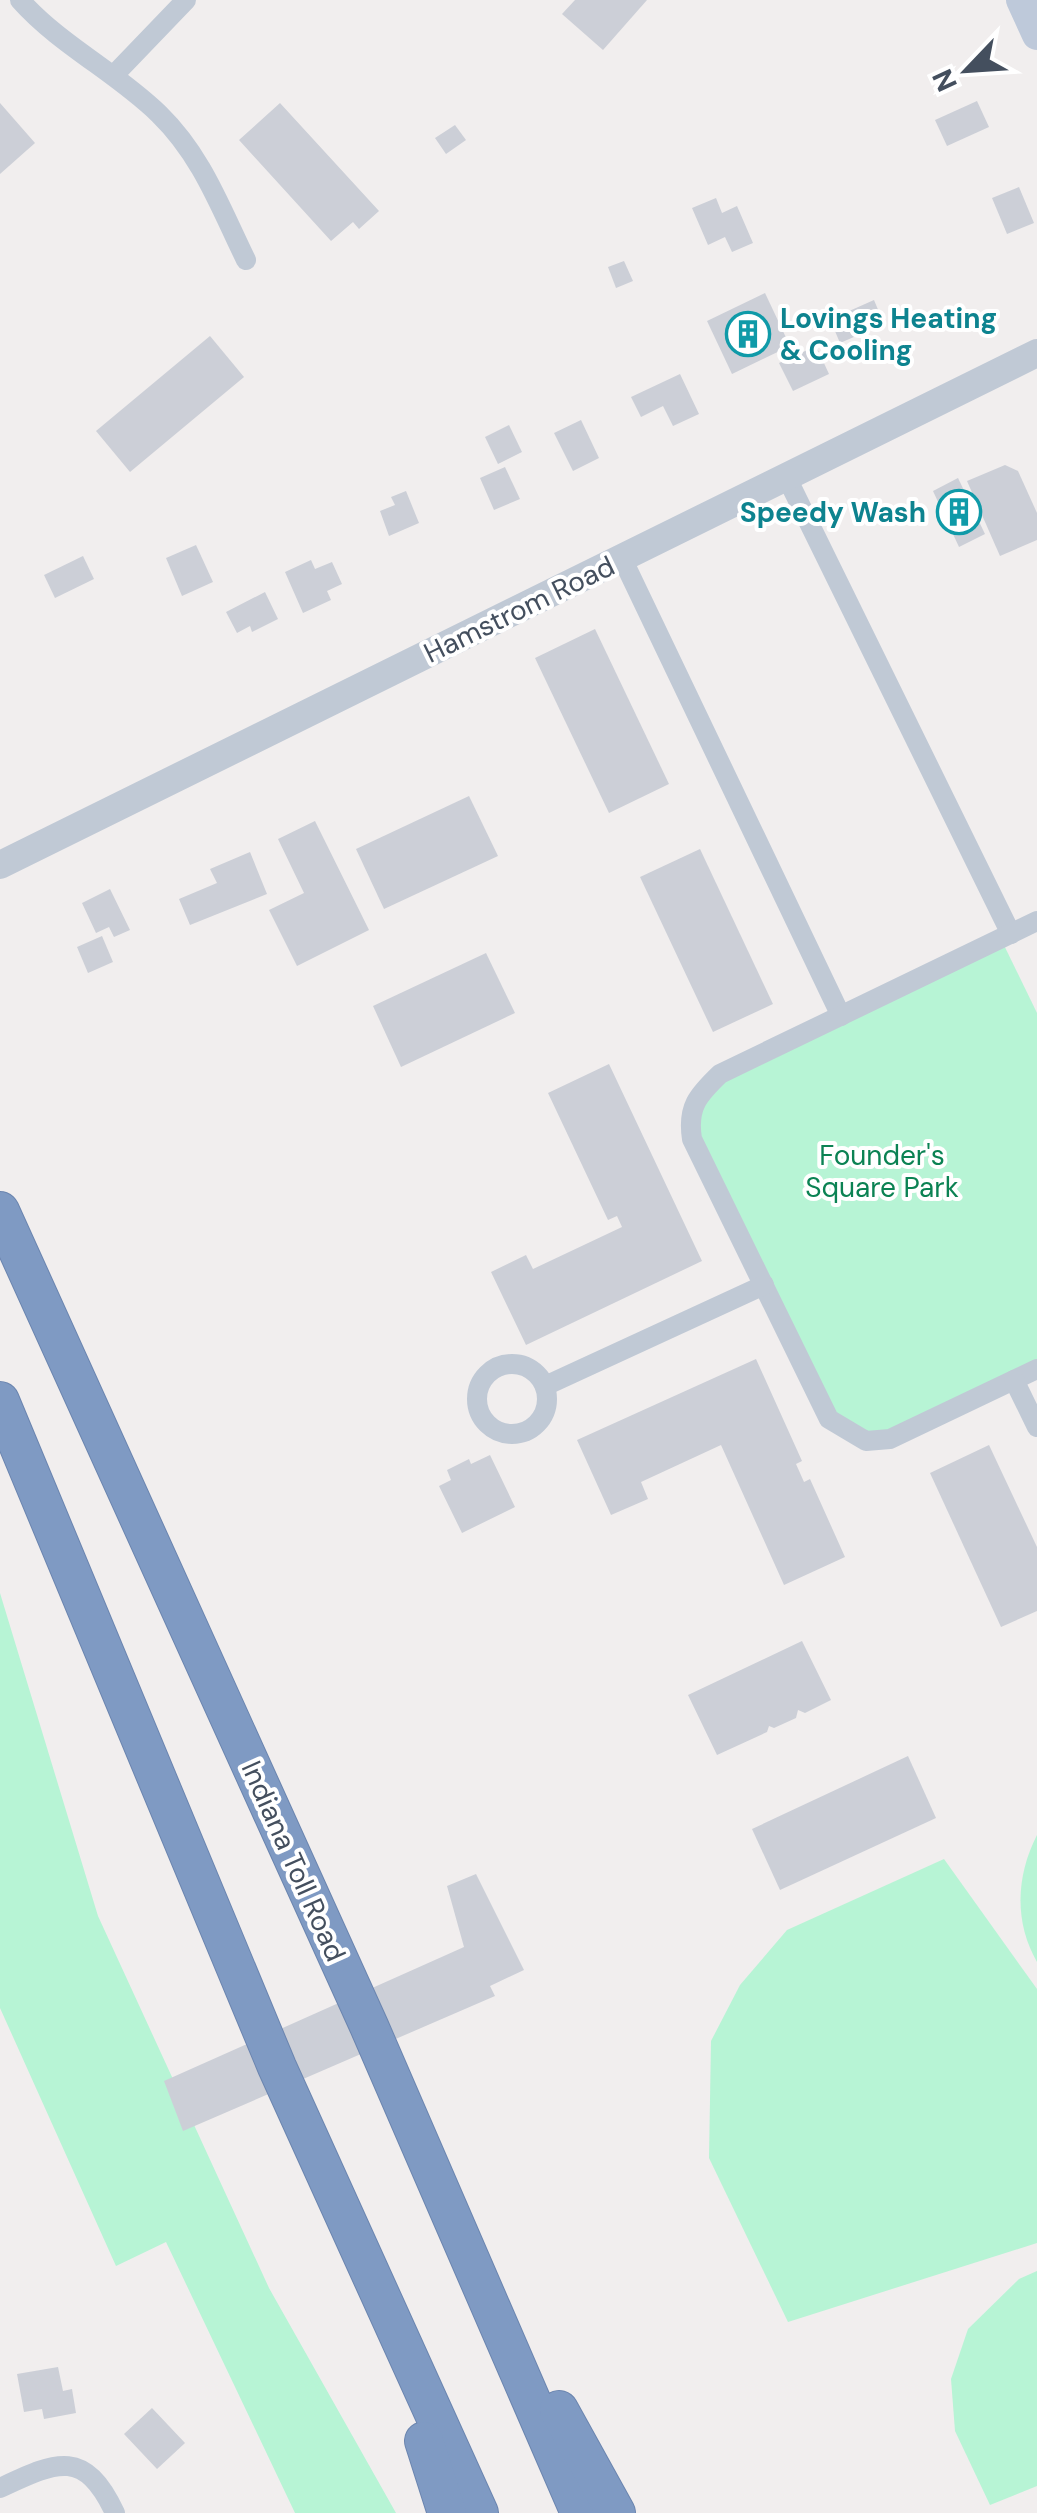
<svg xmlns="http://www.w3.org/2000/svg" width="1037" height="2513" font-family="'DM Sans',sans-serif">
  <rect width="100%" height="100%" fill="#f1eeee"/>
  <!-- green -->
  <g fill="#b7f4d5">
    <path d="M1001,939l36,74v356l-147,70 -46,-10 -152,-290 6,-44z"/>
    <path d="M0,1593l98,323 171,372 127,225h-101l-129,-271 -50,24 -116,-258z"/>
    <path d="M1037,1835v127c-23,-40 -21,-86 0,-127z"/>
    <path d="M944,1859l93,130v254l-249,79 -79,-164 2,-117 29,-56 47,-55z"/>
    <path d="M1037,2271v215l-47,19 -35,-74 -4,-52 17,-50 51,-50z"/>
  </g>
  <!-- building -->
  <g fill="#cccfd7">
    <path d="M575,0h72l-44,50 -41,-36z"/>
    <path d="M977,101l12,26 -42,19 -12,-26z"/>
    <path d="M0,103l35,40 -35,31z"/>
    <path d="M280,103l99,108 -20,18 -6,-7 -22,19 -92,-101z"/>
    <path d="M455,125l11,15 -20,14 -11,-16z"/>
    <path d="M1019,187l15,36 -27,11 -15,-36z"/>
    <path d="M716,198l6,15 15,-7 16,37 -21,9 -7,-15 -17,8 -16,-37z"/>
    <path d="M624,261l9,20 -17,7 -8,-21z"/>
    <path d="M765,293l25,53 -58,28 -25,-53z"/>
    <path d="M874,300l10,24 -44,19 -8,-19 17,-8 -2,-4z"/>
    <path d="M210,336l34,41 -114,95 -34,-41z"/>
    <path d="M816,346l13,28 -36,17 -14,-28z"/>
    <path d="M680,374l19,40 -26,12 -10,-20 -22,11 -10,-20z"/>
    <path d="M581,420l18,38 -26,13 -19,-38z"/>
    <path d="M509,425l13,27 -24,12 -13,-27z"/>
    <path d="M1005,465l13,6 19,42v27l-37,16 -33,-75z"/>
    <path d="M505,467l15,32 -26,11 -14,-32z"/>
    <path d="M958,478l27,56 -26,13 -26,-56z"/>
    <path d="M406,491l13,32 -30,13 -9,-25 15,-6 -4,-8z"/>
    <path d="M196,545l17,37 -31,14 -16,-38z"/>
    <path d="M83,556l11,23 -39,19 -11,-23z"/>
    <path d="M311,560l4,9 17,-7 10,22 -15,7 4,9 -28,13 -18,-41z"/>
    <path d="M265,592l13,27 -26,13 -2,-6 -13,7 -11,-21z"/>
    <path d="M595,629l74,155 -60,29 -74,-155z"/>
    <path d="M469,796l29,60 -114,53 -28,-60z"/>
    <path d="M315,821l54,109 -72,36 -28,-56 35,-17 -26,-54z"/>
    <path d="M700,849l73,155 -60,28 -73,-155z"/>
    <path d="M250,852l17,42 -77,31 -11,-26 38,-16 -7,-14z"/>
    <path d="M110,889l20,41 -16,7 -5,-10 -13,6 -14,-30z"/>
    <path d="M102,936l11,26 -25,11 -11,-26z"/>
    <path d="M486,953l29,60 -114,54 -28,-61z"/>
    <path d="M609,1064l93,197 -176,84 -35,-73 35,-17 7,14 89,-42 -5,-11 -9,4 -60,-127z"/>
    <path d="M756,1359l46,102 -6,3 8,18 6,-3 35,78 -61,28 -63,-140 -80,37 7,17 -37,16 -34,-75z"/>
    <path d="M989,1445l48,102v64l-36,16 -71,-154z"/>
    <path d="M490,1455l25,52 -53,26 -23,-47 12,-6 -4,-10 22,-11 2,5z"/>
    <path d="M802,1641l29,59 -26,13 -7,-3 -2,8 -22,10 -5,-2 -2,6 -50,23 -29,-60z"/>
    <path d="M908,1756l28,62 -156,72 -28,-61z"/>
    <path d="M476,1874l48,96 -34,16 5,10 -312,135 -19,-50 300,-134 -17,-61z"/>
    <path d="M58,2367l5,24 9,-2 4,24 -32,6 -2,-10 -18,3 -7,-38z"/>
    <path d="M152,2408l33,35 -28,26 -33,-35z"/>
  </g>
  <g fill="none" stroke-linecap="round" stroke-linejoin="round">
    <defs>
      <g id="motorway">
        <path d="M0,1211l369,815 211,487"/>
        <path d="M0,1401l277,666 202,446"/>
        <path d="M559,2410l57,103"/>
        <path d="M424,2441l23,72"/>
      </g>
    </defs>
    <!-- motorway casing -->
    <use href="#motorway" stroke="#6b85af" stroke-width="40"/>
    <!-- minor -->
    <g stroke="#c0c9d5" stroke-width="20">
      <path d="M20,0c40,45 96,72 139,114 43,42 61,93 87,146"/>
      <path d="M114,75l72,-75"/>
      <path d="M786,476l225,458"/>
      <path d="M622,558l219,458"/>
      <path d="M1037,921l-317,153c-22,21 -33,33 -28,65l137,280 37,22 24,-2 147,-70"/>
      <circle cx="512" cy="1399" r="35"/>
      <path d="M1014,1380l23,47"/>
      <path d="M545,1386l219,-101"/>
      <path d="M0,2488c56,-26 84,-41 115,25"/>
    </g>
    <!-- tertiary -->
    <path stroke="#c0c9d5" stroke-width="28" d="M0,865l1037,-512"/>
    <!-- secondary -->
    <path stroke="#bec9da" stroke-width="30" d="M1021,0l16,35"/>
    <!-- motorway -->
    <use href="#motorway" stroke="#7f9ac3" stroke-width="38"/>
  </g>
  <!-- icons -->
  <defs>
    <symbol id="building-ring" viewBox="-11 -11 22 22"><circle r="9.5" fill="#fff" stroke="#0f9aa8" stroke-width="1.5"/><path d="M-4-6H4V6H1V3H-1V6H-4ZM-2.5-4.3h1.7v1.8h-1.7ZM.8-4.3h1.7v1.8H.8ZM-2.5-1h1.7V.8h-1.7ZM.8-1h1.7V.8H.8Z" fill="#0f9aa8"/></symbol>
  </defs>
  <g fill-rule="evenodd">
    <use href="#building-ring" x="723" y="309" width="50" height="50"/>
    <use href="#building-ring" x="934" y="487" width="50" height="50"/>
  </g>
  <g text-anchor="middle" stroke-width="8" stroke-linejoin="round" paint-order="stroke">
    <!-- culture labels -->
    <g font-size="28" font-weight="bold" fill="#0d838f" stroke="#fff" text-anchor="start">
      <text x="780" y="328">Lovings Heating<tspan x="780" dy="32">&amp; Cooling</tspan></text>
      <text x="926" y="522" text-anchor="end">Speedy Wash</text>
    </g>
    <!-- street labels -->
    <g font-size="28" fill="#444f5e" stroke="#fff">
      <text transform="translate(519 609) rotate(-26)" y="10">Hamstrom Road</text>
      <text transform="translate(294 1861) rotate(66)" y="10">Indiana Toll Road</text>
    </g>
    <!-- park labels -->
    <g font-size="28" fill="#0b8253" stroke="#fff">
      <text x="882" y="1165">Founder's<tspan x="882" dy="32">Square Park</tspan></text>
    </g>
  </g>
  <!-- north arrow -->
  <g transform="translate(967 70) rotate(245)" stroke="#ffffff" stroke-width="8" paint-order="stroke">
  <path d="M0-8L18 38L0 25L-18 38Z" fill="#444f5e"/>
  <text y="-15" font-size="28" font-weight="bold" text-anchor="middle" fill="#444f5e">N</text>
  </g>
</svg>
